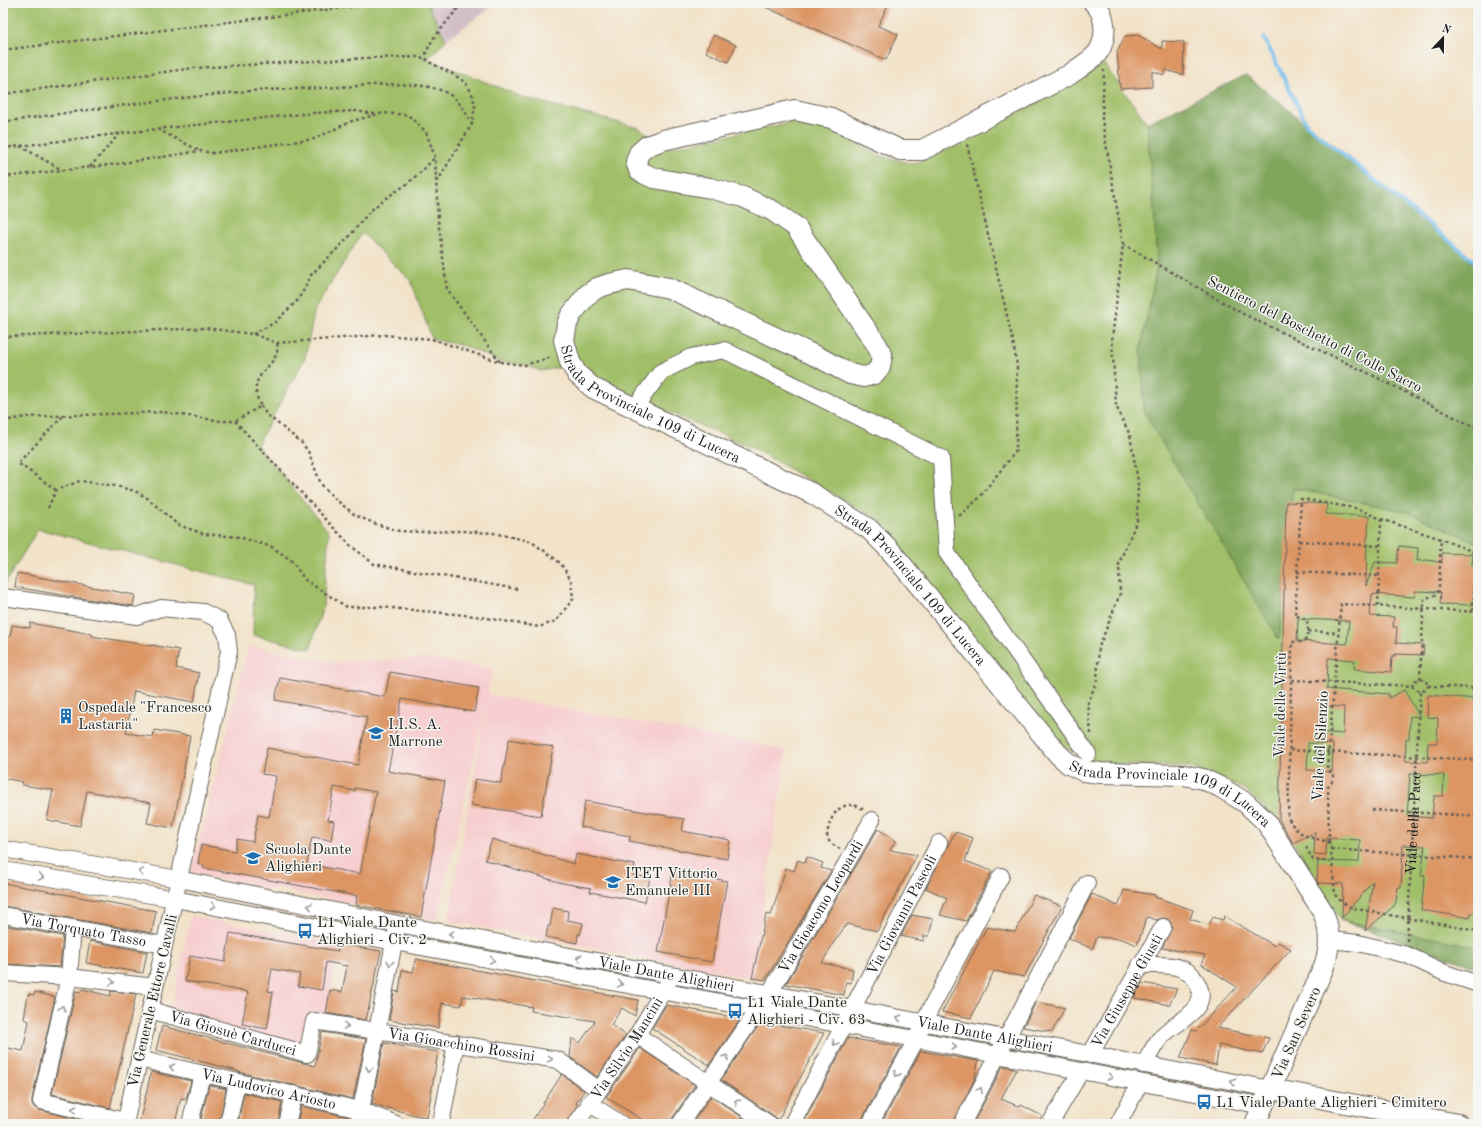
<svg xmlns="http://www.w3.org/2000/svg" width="1481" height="1127" font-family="'Old Standard TT',serif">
  <rect width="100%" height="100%" fill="#f6f6f2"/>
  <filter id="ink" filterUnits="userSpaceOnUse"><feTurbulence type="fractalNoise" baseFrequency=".025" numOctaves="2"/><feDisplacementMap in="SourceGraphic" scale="8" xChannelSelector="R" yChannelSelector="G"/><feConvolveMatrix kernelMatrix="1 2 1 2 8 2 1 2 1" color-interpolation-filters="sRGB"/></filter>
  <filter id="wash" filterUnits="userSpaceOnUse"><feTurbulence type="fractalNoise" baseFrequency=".012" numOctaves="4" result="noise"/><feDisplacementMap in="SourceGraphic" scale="16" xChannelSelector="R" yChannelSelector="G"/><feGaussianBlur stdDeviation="0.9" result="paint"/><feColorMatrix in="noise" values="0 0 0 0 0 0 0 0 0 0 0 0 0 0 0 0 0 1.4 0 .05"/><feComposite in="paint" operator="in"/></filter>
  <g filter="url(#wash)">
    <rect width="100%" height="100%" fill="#f2e2c8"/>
    <!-- built -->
    <g fill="#f7cfd0">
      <path d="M249,646l85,17 91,-5 67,11 -4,25 299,56 -35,228 -304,-57 38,-215 -49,214 -246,-47z"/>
      <path d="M191,916l148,28 -15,77 -19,31 -134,-42z"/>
    </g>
    <!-- industrial -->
    <path fill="#d2bdc5" d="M427,3h70l-51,37z"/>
    <!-- green -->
    <path fill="#a0bf68" stroke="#5e6e42" d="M3,3h424l19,37 -18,19 97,39 114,30 28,20 132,-27 26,4 55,31 33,8 53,-22 138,-78 43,59 8,99 2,44 -16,82 138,291 13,-151 116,24 70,31v404l-138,-27 -56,-94 -40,-37 -54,-22 -92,-3 -34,-17 -148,-175 -35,-51 -132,-75 -135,-57 -38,-25 -35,7 -16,-6 -25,-3 -35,-16 -33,-7 -21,-58 -49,-48 -47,76 -10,49 -48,87 72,87 -6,74 -13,43 -57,-14 1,-50 -216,-56 -35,58z"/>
    <!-- forest -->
    <g fill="#80a65c" stroke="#4e613c">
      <path d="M1246,75l232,189v279l-70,-31 -115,-24 -14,152 -135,-228 -3,-64 16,-82 -2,-44 -8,-99z"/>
      <path d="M1340,920l138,27v21z"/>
    </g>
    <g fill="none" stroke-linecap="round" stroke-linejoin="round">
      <!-- stream -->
      <path stroke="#72beec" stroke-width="4" d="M1264,38l43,87 171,139"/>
    </g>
    <g id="blocks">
      <!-- building -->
      <g fill="#dc9563" fill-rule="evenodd">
        <path d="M756,3h133l-11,23 20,8 -12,26z"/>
        <path d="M714,35l22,10 -8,17 -22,-10z"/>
        <path d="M1138,35l24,14v-8l22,1 -1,33 -18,-5 -1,5 -12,-4v16l-32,2 -3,-37 8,-16z"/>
        <path d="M1286,502l41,2 -1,10 42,2 1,1 -1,20h-1l-1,49 9,-24 22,1 2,-17 19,2 -1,13 11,-1 14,3v-10l31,1 -1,11h6v36h-6v4l-32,-1 1,-12 -26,-1v6l-43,-3 -2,22 24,1 -1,10h4l-1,16 28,2 -1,10 -28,-1v2h-3l-1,16 -37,-3 1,-9 -27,-2 -1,31 62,5v4l15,-8 16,27 -10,-1 -1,23h-3l-1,22 22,1 1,-19h9l1,-25 -11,-1 1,-22 50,4 -2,69h2v145h-7l-1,5 -49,-8 4,-34h-4l4,-30 -22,-1 -2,43 -3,-1 -2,15 -2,4 -29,25 8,-50 -31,37 1,-34 -25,-1 -1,-2 1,-20 41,1 1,-22 -33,-2 -1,17 -12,-1 1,-22 -22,11 -14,-24zM1298,619l51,2 -2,23 -50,-3zM1322,706l22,1 -1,27 -23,-2zM1308,743l25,1 -1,28 -25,-2zM1410,774l34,1 -1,21h-9l-2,22 -25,-2z"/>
        <path d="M17,573l118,22 -2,11 -59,-9 -59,-10z"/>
        <path d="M30,623l62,11v2l59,10v-1l28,5 -3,18 23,5 -5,29 -60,-11 -8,42 27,4 1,-7 36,6 -17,92 -26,-5 4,-20 -64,-12 -7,35 -33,-6 6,-30 -31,-5 1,-3 -20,-4v-142l7,1 2,-12 18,3z"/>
        <path d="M390,672l89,16 -5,24 -72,-13 -14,72 57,10 -24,136 -65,-12 1,-9 -154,-28 1,-3 -6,-1 3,-19 34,6 2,-12 16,3 5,-27 11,2 7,-41 -14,-2 5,-26 91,17 9,-48 -92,-17 5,-22 105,19zM334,787l21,4v-3l21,4 -16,82 -53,-10 5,-27 19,3 3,-19 -6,-1z"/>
        <path d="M509,739l44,8 -12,69 -70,-11 4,-26 26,4z"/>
        <path d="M585,801l99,18 -2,12 48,9 -3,19 -98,-18 1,-5 -49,-9z"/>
        <path d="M878,829l18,12 -6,9 27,5 -40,76 -30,-7 -13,18 -12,21 31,6 -2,14 -5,-1 -2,13 -58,-11z"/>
        <path d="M955,832l18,6 -8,23 27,10 -26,50 -26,-6 7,-17 -21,-10z"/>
        <path d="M492,839l82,25 2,-10 59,11 -2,10 17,3 -5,24 -55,-10 1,-4 -29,-5 -77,-23z"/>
        <path d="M807,857l16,6 -2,5 10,3 -66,109 -13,-2 14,-64 5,1 15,-47 8,3 4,-11 7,3z"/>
        <path d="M673,871l54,10 -15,81 -54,-10z"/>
        <path d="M3,883l153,28 -4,22 -149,-27z"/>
        <path d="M1124,890l31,5v2l38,13 -3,9 19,6 4,-8 10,3 1,-4 51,30 3,-4 13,7 -74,79 52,10 -7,16 -43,-9 -3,20 -36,-7 12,-28 4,1 41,-44 -36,-23 4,-9 -43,-7 10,-21 -1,-4 -3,-4 -5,-1 -6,2 -10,-3 -10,28 -15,-6 -25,-2 -5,12 -23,-11 23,-44 26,12z"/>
        <path d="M1034,895l28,11 -38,71 -30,-6 -23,47 -29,-6 45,-85 28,5z"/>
        <path d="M553,908l15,3 -1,9 16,3 -3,12 -2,-1 -1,9 -31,-6 2,-11h2z"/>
        <path d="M912,915l21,4 -4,17h-5v5l-23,-5z"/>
        <path d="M3,925l60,11 -3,31 -57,-3z"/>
        <path d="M230,933l108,18 1,-7 42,7 -15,69 -40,-7 4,-23 12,2 5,-26 -21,-4 -4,28 -24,-4 2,-12 -28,-5 -4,22 5,1 -6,37 -25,-5 6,-32 -63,-11 5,-25 35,6z"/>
        <path d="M90,941l57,11 -4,21 -57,-10z"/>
        <path d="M416,959l222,41 -3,16 -13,-8 -11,17 15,10 -29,42 -27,-20 2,-19 8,5 15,-22 -64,-10 1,-4 -69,-11 -2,10 -19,-3 -4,25 -49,-8 5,-29 5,1 3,-22 11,2z"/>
        <path d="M1142,983l35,6 -8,16 -35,-7z"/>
        <path d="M82,989l28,7 1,-5 25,3 -26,114 -58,-14 24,-103 5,1z"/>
        <path d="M35,992l20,5 -23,102v5l3,4 4,2 58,14h-94v-77l20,4 6,-30 -5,-2 4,-25 6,1z"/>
        <path d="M1036,1002l29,6 -13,24 -29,-5z"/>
        <path d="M666,1005l71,13 2,3 -30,44 -57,-37z"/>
        <path d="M761,1022l63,11 -46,87 -4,-4 -53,-36z"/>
        <path d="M162,1026l153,40 7,-34 44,7 -13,60 -115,-27v-1l-82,-21z"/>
        <path d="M848,1038l53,9 -39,72 -1,5h-58z"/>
        <path d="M384,1043l54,9 -11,66 -55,-14z"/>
        <path d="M640,1048l55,37 -23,34 -1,5h-22l-43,-27z"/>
        <path d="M921,1051l57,10 -3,17 -22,46h-72z"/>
        <path d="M1003,1066l14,3 -16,30 19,8 1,-2 21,11 -5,8h-64z"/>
        <path d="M151,1072l40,9 -5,18 -5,-1 -6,26h-36z"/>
        <path d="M562,1074l22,17 -8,12 2,1 -10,15 -1,5h-37z"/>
        <path d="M209,1085l17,4 -7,35h-19z"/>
        <path d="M244,1093l38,9 -4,22h-40z"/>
        <path d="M711,1096l41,28h-60z"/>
        <path d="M301,1106l47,11 -1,7h-50z"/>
      </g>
    </g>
  </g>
  <g filter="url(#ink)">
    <use href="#blocks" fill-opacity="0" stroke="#676158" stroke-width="1"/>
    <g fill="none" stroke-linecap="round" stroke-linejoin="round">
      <defs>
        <g id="minor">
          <path d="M636,409l5,-10 20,-27 30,-15 33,-7 217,108 6,95 141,201"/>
          <path d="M3,597l134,19 24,-8 42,4 16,8 8,15 2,16 -104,473"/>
          <path id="s2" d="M3,849l176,30 219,45 455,85 418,80"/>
          <path d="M3,870l172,29 219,43 365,67 504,97"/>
          <path id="s3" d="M3,915l161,30"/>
          <path d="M73,928l-4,49 -28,124 84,20"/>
          <path d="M1330,940l28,3 49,12 38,18 33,11"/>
          <path d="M1140,965c16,0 38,-2 51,9 2,2 3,5 5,7 18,28 -20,40 -34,55 -8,9 -13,19 -18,29"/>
          <path d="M3,973l66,4 86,10"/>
          <path id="s4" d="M150,1010l157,44 7,-33 244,39 41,30"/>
          <path d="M637,1035l132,89"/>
          <path id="s5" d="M1090,1055l73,-128"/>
          <path id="s6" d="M139,1059l221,51 36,14"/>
          <path d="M589,1103l32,21"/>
          <path d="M190,1124l12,-50"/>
          <path d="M228,1124l9,-42"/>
          <path d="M287,1124l7,-30"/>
          <path d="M358,1124l19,-93 19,-99"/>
          <path d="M441,1124l15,-81"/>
          <path id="s7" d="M576,1124l61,-89 31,-52"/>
          <path id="s8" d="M680,1124l89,-130 103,-174"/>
          <path id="s9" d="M792,1124l147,-281"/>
          <path d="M870,1124l46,-84 7,-17 78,-147"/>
          <path d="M962,1124l125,-241"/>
          <path d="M1050,1124l31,-53"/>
          <path d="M1118,1124l22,-41"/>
        </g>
        <g id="major">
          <path id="s10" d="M1094,3c12,11 13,32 6,46 -4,9 -23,20 -31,26l-147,75h-22l-69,-32 -36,-8 -132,30 -16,6 -8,7 -3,9 3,8 6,4 9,4 56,10 33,9 30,14 23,16 81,118 5,11 -2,11 -6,7 -10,3 -14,-3 -30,-16 -151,-70 -41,-8 -19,4 -12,4 -10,7 -16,20 -4,9 -3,16 6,22 7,12 16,14 220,106 56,35 20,20 169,205 11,10 14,7 17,2 84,2 19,4 17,8 26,16 20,19 56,88c9,20 9,38 1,59l-68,155"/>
          <path d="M1271,1089l187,35"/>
        </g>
      </defs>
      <!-- minor casing -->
      <use href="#minor" stroke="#676158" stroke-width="18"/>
      <!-- major casing -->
      <use href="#major" stroke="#676158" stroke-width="22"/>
      <!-- path -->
      <g stroke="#676158" stroke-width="2.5" stroke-dasharray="3 3" stroke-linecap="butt">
        <path d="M3,50l379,-47"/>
        <path d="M3,94l191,-26 172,-10 53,-1 8,4"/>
        <path d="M3,122c82,-12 164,-23 247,-31 29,-2 58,-2 87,-4 30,-1 75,-7 103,3 17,6 24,19 32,34"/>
        <path d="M157,129l156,-16 43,-2 19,3"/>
        <path d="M20,146l42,24"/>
        <path d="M3,148l154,-19 43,22"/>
        <path d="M90,167l30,-34"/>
        <path d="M3,177l114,-13 83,-13 13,2 101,-14 38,-18 31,-8 25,2 18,17 9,25 3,63 9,69 53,73 -68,-23 -49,-4 -106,8 -24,-9 -48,-6 -202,9"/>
        <path d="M437,182l35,-58 3,-18 -3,-13 -7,-11 -14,-9 -24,-12 -1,-9 7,-13 29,-36"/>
        <path d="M1123,244l122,71 123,58 110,56"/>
        <path d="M253,334l21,-11 23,-22 8,-13 6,-13 38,-38 20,-25 14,-12 24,-16 17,-15 11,-12"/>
        <path d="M500,362l25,3 27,-8"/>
        <path d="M3,421l23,-4 137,-5 58,9h14l26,-15c-19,-35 21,-37 16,-63"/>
        <path d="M235,421l98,106 18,19 23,18 143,25"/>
        <path d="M56,490l-38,-27 45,-47"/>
        <path d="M48,508l8,-18 24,-9 36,5 19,5 11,6 32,28 26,9 35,3 33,10 19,13 14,20 42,27h34l94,9 64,11 17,-6 17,-22 -2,-19 -10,-16 -12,-10 -19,-13 -37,-8 -32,-2 -38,1 -24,-1 -23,-7 -21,-9 -20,-16 -14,-15 -13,-33 -6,-8 -36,-29 -5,-8"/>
        <path d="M959,516l19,-17 38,-48 1,-85 -4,-25 -46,-197"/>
        <path d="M1381,519l60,20 35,14 -3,59"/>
        <path d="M1299,541l80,5"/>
        <path d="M1297,572l82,4"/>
        <path d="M1378,606l3,-87 -26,-11 -54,-9 -6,116 11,5c3,7 2,12 1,19l-6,3h-9l-4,175c9,20 22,20 41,25l2,7 4,46 7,7 10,6 126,23"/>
        <path d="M1308,631l30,2"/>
        <path d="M1420,679l4,-80 14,-5c3,-18 1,-36 3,-55"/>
        <path d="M1292,680l120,6"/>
        <path d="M1412,686l2,-5 6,-2 6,2 2,5"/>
        <path d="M1412,686l8,6"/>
        <path d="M1428,686l50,2"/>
        <path d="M1091,734l-3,-31 9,-23 2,-33 21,-53 -1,-31 18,-42 1,-40 -8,-46 -14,-29 -4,-66 11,-96 -21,-124 2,-50"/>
        <path d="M1290,750l188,10"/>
        <path d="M1372,810l106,6"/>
        <path d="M1329,842l-1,-55c4,-4 5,-7 5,-13l-6,-5 14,-165 137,8"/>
        <path d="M1306,847l7,13 19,2"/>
        <path d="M840,849c-4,-3 -10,-5 -12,-10 -2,-4 0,-9 1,-13 4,-17 19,-28 35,-16"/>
        <path d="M1331,849l147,10"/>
        <path id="s1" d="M1407,941l13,-249 5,-2 3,-4"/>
      </g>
      <!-- minor -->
      <use href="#minor" stroke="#fff" stroke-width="16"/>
      <!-- major -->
      <use href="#major" stroke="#fff" stroke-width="20"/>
    </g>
    <!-- one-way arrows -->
    <defs><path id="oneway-chevron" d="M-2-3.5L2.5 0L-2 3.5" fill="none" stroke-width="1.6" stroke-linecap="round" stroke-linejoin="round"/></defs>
    <g stroke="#999">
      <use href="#oneway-chevron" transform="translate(141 872) rotate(-170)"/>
      <use href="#oneway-chevron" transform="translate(41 877) rotate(10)"/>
      <use href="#oneway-chevron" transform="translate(213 906) rotate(11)"/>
      <use href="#oneway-chevron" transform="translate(310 906) rotate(-168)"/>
      <use href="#oneway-chevron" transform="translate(451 934) rotate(-170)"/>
      <use href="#oneway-chevron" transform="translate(579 958) rotate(-170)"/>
      <use href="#oneway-chevron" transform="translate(492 960) rotate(10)"/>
      <use href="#oneway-chevron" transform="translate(390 963) rotate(101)"/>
      <use href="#oneway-chevron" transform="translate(112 982) rotate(7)"/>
      <use href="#oneway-chevron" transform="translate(620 984) rotate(10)"/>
      <use href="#oneway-chevron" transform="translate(62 1008) rotate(-77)"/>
      <use href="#oneway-chevron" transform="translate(899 1018) rotate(-168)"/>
      <use href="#oneway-chevron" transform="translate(346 1026) rotate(9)"/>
      <use href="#oneway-chevron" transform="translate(835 1043) rotate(118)"/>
      <use href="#oneway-chevron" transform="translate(954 1047) rotate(11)"/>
      <use href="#oneway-chevron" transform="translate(726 1057) rotate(-55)"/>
      <use href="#oneway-chevron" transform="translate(550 1059) rotate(9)"/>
      <use href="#oneway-chevron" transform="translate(172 1067) rotate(-167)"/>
      <use href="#oneway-chevron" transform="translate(369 1069) rotate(102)"/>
      <use href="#oneway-chevron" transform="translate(897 1074) rotate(119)"/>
      <use href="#oneway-chevron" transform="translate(1110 1077) rotate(11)"/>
      <use href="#oneway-chevron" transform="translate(1233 1082) rotate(-169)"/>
      <use href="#oneway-chevron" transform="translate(980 1090) rotate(-62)"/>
      <use href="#oneway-chevron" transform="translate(737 1102) rotate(-146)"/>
      <use href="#oneway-chevron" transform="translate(74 1109) rotate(-167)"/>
    </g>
  </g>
  <!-- icons -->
  <defs>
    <symbol id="building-bare" viewBox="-9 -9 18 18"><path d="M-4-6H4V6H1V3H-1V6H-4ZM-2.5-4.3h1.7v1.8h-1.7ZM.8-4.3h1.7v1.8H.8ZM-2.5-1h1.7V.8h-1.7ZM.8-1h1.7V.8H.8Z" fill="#1f6fb2" stroke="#f6f6f2" stroke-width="2.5" paint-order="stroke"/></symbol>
    <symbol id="school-bare" viewBox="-9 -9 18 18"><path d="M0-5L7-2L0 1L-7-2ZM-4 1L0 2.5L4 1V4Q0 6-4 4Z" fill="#1f6fb2" stroke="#f6f6f2" stroke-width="2.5" paint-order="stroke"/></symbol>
    <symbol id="bus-bare" viewBox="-9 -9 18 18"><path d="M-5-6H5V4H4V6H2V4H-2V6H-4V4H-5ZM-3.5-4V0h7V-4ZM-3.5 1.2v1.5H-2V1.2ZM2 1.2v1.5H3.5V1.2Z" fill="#1f6fb2" stroke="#f6f6f2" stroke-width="2.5" paint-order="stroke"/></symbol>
  </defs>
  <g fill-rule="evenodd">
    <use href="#building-bare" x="55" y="705" width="22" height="22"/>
    <use href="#school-bare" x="365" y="722" width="22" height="22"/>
    <use href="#school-bare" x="242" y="847" width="22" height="22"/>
    <use href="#school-bare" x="602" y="871" width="22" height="22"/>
    <use href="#bus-bare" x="294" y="920" width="22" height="22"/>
    <use href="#bus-bare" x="724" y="1000" width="22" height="22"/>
    <use href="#bus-bare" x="1193" y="1091" width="22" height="22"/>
  </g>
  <g text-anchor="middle" stroke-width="3" stroke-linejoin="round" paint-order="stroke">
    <!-- street labels -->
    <g font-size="15" fill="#1c1c1c" stroke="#f6f6f2">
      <text transform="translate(1315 334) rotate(27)" y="5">Sentiero del Boschetto di Colle Sacro</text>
      <text dy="5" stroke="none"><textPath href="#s10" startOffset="1392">Strada Provinciale 109 di Lucera</textPath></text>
      <text dy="5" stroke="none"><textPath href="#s10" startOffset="1716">Strada Provinciale 109 di Lucera</textPath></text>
      <text transform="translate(1280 705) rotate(-89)" y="5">Viale delle Virtù</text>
      <text transform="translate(1320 746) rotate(-87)" y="5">Viale del Silenzio</text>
      <text dy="5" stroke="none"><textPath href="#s10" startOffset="2065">Strada Provinciale 109 di Lucera</textPath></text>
      <text dy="5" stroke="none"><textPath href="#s1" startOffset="118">Viale della Pace</textPath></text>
      <text dy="5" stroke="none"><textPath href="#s8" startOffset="259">Via Gioacomo Leopardi</textPath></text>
      <text dy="5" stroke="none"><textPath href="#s9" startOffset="236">Via Giovanni Pascoli</textPath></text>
      <text dy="5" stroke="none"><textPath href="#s3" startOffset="82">Via Torquato Tasso</textPath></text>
      <text dy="5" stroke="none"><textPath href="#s2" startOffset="675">Viale Dante Alighieri</textPath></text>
      <text dy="5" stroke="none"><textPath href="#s5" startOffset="74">Via Giuseppe Giusti</textPath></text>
      <text transform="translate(152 1001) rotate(-77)" y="5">Via Generale Ettore Cavalli</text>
      <text dy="5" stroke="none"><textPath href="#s4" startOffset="86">Via Giosuè Carducci</textPath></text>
      <text transform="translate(1296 1033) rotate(-66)" y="5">Via San Severo</text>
      <text dy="5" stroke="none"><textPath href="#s2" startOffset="999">Viale Dante Alighieri</textPath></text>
      <text dy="5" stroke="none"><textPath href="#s4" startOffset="346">Via Gioacchino Rossini</textPath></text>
      <text dy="5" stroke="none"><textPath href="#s7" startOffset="91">Via Silvio Mancini</textPath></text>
      <text dy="5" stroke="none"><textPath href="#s6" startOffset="133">Via Ludovico Ariosto</textPath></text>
    </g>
    <!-- poi labels -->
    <g font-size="15" fill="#1c1c1c" stroke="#f6f6f2" text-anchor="start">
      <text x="78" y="712">Ospedale "Francesco<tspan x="78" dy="17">Lastaria"</tspan></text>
      <text x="388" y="729">I.I.S. A.<tspan x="388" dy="17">Marrone</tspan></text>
      <text x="265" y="854">Scuola Dante<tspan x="265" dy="17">Alighieri</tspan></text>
      <text x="625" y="878">ITET Vittorio<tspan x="625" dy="17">Emanuele III</tspan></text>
      <text x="317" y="927">L1 Viale Dante<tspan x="317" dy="17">Alighieri - Civ. 2</tspan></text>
      <text x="747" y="1007">L1 Viale Dante<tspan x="747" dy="17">Alighieri - Civ. 63</tspan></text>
      <text x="1216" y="1107">L1 Viale Dante Alighieri - Cimitero</text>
    </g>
  </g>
  <!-- margin -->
  <rect width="1481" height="1127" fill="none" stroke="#f6f6f2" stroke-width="16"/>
  <!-- north arrow -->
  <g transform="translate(1443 38) rotate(22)" stroke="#f6f6f2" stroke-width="3" paint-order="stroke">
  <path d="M0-3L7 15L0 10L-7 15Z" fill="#1c1c1c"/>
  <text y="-6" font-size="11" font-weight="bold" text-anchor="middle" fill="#1c1c1c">N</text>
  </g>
</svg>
